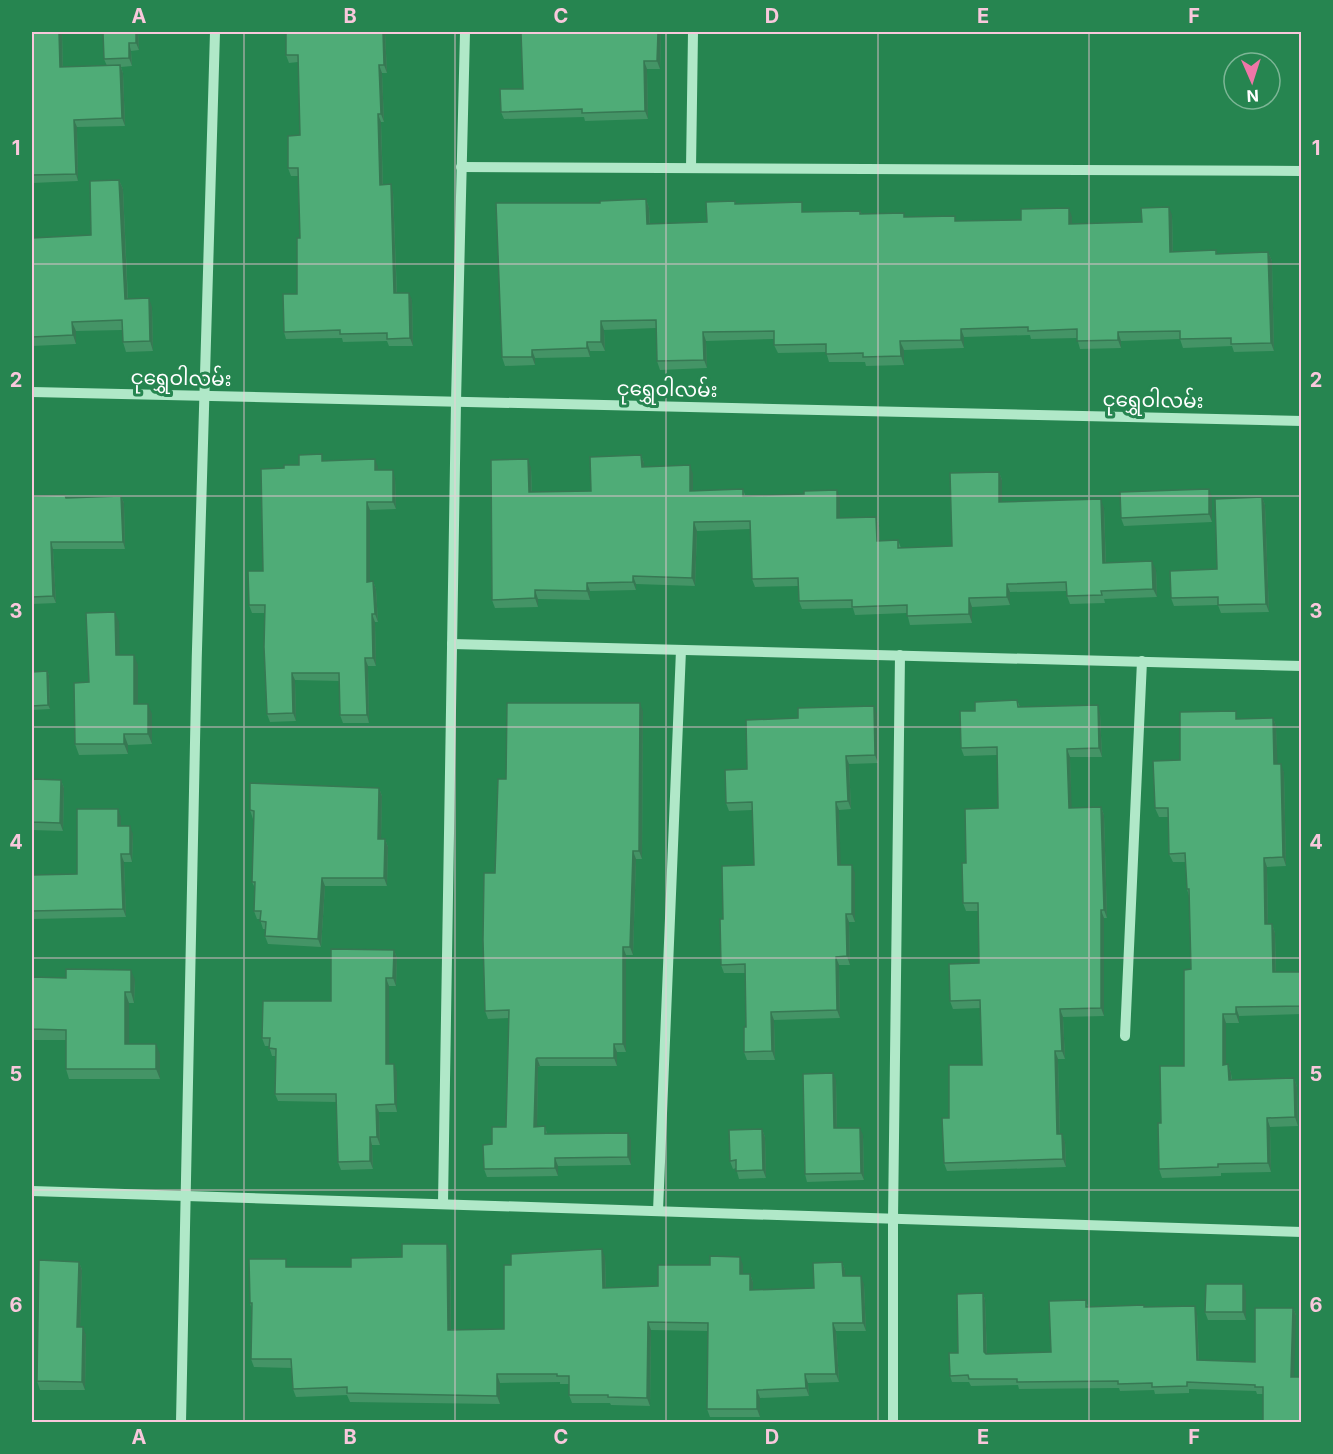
<svg xmlns="http://www.w3.org/2000/svg" width="1333" height="1454" font-family="Inter,'Noto Sans Myanmar',sans-serif">
  <rect width="100%" height="100%" fill="#268550"/>
  <g fill="none" stroke-linecap="round" stroke-linejoin="round">
    <!-- minor -->
    <g stroke="#b0e8c8" stroke-width="10">
      <path d="M461,167l841,4"/>
      <path d="M691,168l2,-136"/>
      <path d="M32,392l1270,29"/>
      <path d="M452,644l850,22"/>
      <path d="M1125,1036l17,-375"/>
      <path d="M32,1191l1270,41"/>
      <path d="M443,1203l13,-801 9,-370"/>
      <path d="M658,1211l23,-561"/>
      <path d="M181,1422c7,-463 19,-927 34,-1390"/>
      <path d="M893,1422v-203l7,-564"/>
    </g>
  </g>
  <!-- wall -->
  <g fill="#449466">
    <path d="M32,32h30l1,35 44,-1 -3,-7 34,-27 1,18 -8,1 1,15 -11,1 2,6 2,53 -48,1 1,54 -46,2z"/>
    <path d="M385,32l2,41h-5l2,49h-3l2,63 10,7 4,101 15,7 1,46h-24l-2,-5 -44,1 -1,-4 -56,1 -2,-7 13,-38 3,-56 -2,-62h-7l-3,-8 12,-33 -2,-73 -9,1 -3,-8z"/>
    <path d="M521,32h140l-1,37h-13l1,50 -63,2 -1,-4 -80,2 -3,-7 22,-23z"/>
    <path d="M119,180l4,9 5,110 24,8 1,44 -27,1 -3,-10 -1,-12 -46,1v13l-44,2v-103l59,-8z"/>
    <path d="M646,199l3,9 1,16 57,-2 28,-21 1,3 69,8 55,-1 2,3 95,7 64,-1 51,-3v7l70,-2 30,-7 1,37 43,-2 1,4 51,-2 4,9 2,90 -40,1 -2,-6 -49,2 -3,-9 -59,2v7l-41,1 -3,-11 -46,1 -1,-4 -66,2v11l-60,2v15l-38,1 -1,-4h-36l-3,-10 -48,1 -4,-8v-6l-68,2 1,27 -47,2 -3,-9 -1,-33 -52,2 1,21h-15v6l-55,1v7l-30,1 -3,-9 98,-154z"/>
    <path d="M641,455l3,8v4l49,7v17l50,-2 2,6 95,3v20l36,-1 3,8 1,16 18,-1 3,8 51,-2 47,-74 3,8v22l102,6 2,55 50,7 1,27 -53,2 1,4 -35,1 -3,-8v-5l-57,1v13l-38,2v16l-62,2 -3,-12 -52,2 -2,-7 -51,1 -3,-8 -1,-15 -43,1 -3,-8 -1,-50 -54,2 -2,55 -59,-2v6l-46,1v9l-52,-1v8l-43,1 -3,-8 39,-132 1,24 59,-1z"/>
    <path d="M324,461l54,6v3l17,8 1,31 -26,1v72l3,-1 3,8 2,33h-3l1,44h-8l1,57h-26l-3,-8 -1,-34 -44,-1 1,41 -26,1 -3,-8 -2,-101h-13l-3,-8 14,-34 21,-103 15,-3z"/>
    <path d="M65,495l1,3 55,-2 3,7 1,46h-72l3,54 -24,1v-108z"/>
    <path d="M1212,497v25l-88,4 -3,-8z"/>
    <path d="M1262,497l3,8 4,107 -48,1 -3,-8 -44,1 -3,-8 46,-29z"/>
    <path d="M119,622v33l19,10v39l14,10v30l-24,1v9l-49,1 -4,-11z"/>
    <path d="M47,671l2,4 1,34 -18,1v-38z"/>
    <path d="M1017,700l3,7 80,6 2,44h-32l1,51 30,-1 3,8 3,103h-3v98l-41,1 2,42h-7l2,75 5,8 1,25 -119,4 -3,-8 5,-45 33,-53 -1,-57 -28,1 -3,-8 29,-38 -1,-52h-12l-3,-8 3,-40 32,-55 -1,-53 -33,1 -3,-8 14,-37z"/>
    <path d="M643,711l-1,148h-6l-3,96h-7v97h-9v14h-77l-2,1 -1,60 8,-1 2,8 84,6v25l-73,1v10l-71,1 -3,-8 8,-25 14,-17 3,-109 -21,1 -3,-8 10,-138 11,-94z"/>
    <path d="M877,714l1,49 -29,1 2,45 -12,1 1,55 15,8v49h-6l1,43h-11l1,53 -66,2 1,40h-28l-3,-8 2,-25 -1,-54h-21l-3,-8 2,-46 31,-54 -2,-55 -23,1 -3,-8 21,-34 51,-51z"/>
    <path d="M1273,718l3,8 1,38 7,8 2,94 -19,1 1,57h4l3,9 1,39h26v42l-63,2v7h-13v42l2,-1 3,9 1,7 62,-2 3,9 1,39 -28,1 1,45 -50,1v3l-59,2 -3,-9 2,-46 23,-57 7,-97 -2,-73 -2,-7 -1,-27h-13l-4,-8 -1,-37h-9l-4,-9 25,-48 59,-41z"/>
    <path d="M32,779l29,1 3,8 -1,43 -31,-1z"/>
    <path d="M379,788l3,8 -1,43h4l3,8 -1,39h-62l-4,61 -53,-3 -3,-8v-7h-2l-3,-10h-3l-3,-8 1,-23 -3,-6 2,-63h-1l-3,-9z"/>
    <path d="M121,817v9l12,8 -1,28h-8l2,55 -94,2v-44l45,-1z"/>
    <path d="M394,950l3,8 -1,28h-7v78l8,8v40h-18l1,33h-8l1,24 -32,1 -3,-8 -2,-60 -58,-1 -3,-7 1,-38h-4l-3,-10h-4l-3,-8 69,-37z"/>
    <path d="M32,977l103,3 -1,23h-5v41l31,10v25h-91l-3,-10v-29h-34z"/>
    <path d="M836,1080l1,48 26,7 1,45 -57,2 -2,-8z"/>
    <path d="M762,1129l3,8 1,41 -27,1 -3,-11 -3,1 -3,-8z"/>
    <path d="M450,1252l1,77h53l101,-72 1,31 52,-2 85,-21v9h7l3,8v8l61,-2 28,-26 3,8v6l19,8 2,47h-30l3,51 -31,1 1,13 -49,2v19h-50l-3,-8 1,-78 -57,-1 -1,76 -39,-1 -1,-2h-38l-3,-8v-11h-9v-2l-60,1v21l-150,-2 -3,-7 -51,2 -3,-8 -1,-21 -38,-1 -3,-8 1,-49 -2,-7 39,-36h62l51,-10z"/>
    <path d="M79,1262l3,8 -2,57 6,8 -1,55h-45l-3,-9z"/>
    <path d="M1246,1292v28h-38l-3,-8z"/>
    <path d="M983,1293l2,7 2,54 64,-2 35,-52 2,7h57l52,6 2,47 56,2 38,-54 3,7 -33,79h-6l-1,-3 -67,-2v4l-34,1 -1,-4 -34,1 -1,-3 -100,1 -1,-4 -47,1 -2,-4h-17l-2,-6z"/>
  </g>
  <!-- shaded-wall -->
  <g fill="#377853">
    <path d="M59,32h3l1,43 -3,-8z"/>
    <path d="M136,32h2l1,18 -3,-7z"/>
    <path d="M383,32h2l2,41 -3,-8z"/>
    <path d="M658,32h3l-1,37 -3,-8z"/>
    <path d="M129,43l2,8 1,15 -3,-8z"/>
    <path d="M644,61l3,8 1,50 -3,-8z"/>
    <path d="M120,65l3,8 2,53 -3,-8z"/>
    <path d="M379,65l3,8 2,49 -3,-8z"/>
    <path d="M378,114l3,8 2,71 -3,-8z"/>
    <path d="M74,120l3,7 1,54 -2,-7z"/>
    <path d="M119,180l4,9 5,119 -3,-9z"/>
    <path d="M391,184l2,8 4,109 -3,-8z"/>
    <path d="M646,199l3,9 1,24 -3,-8z"/>
    <path d="M1169,207l3,8 1,45 -3,-8z"/>
    <path d="M1069,208l3,9v16l-3,-9z"/>
    <path d="M1268,252l4,9 2,90 -3,-8z"/>
    <path d="M409,293l3,7 1,46 -3,-8z"/>
    <path d="M149,298l3,9 1,44 -3,-10z"/>
    <path d="M601,321l3,9 1,21 -4,-9z"/>
    <path d="M72,322l4,9v13l-3,-9z"/>
    <path d="M961,329l3,8v11l-3,-8z"/>
    <path d="M703,332l3,9 1,27 -3,-8z"/>
    <path d="M1118,332l3,9v7l-3,-8z"/>
    <path d="M900,341l4,9v15l-3,-9z"/>
    <path d="M587,342l3,9v6l-3,-9z"/>
    <path d="M532,350l3,8v7l-3,-8z"/>
    <path d="M641,455l3,8 1,12 -3,-8z"/>
    <path d="M375,459l3,8v11l-3,-8z"/>
    <path d="M528,459l3,9 1,33 -3,-9z"/>
    <path d="M690,465l3,9v25l-3,-8z"/>
    <path d="M393,470l2,8 1,31 -3,-7z"/>
    <path d="M999,472l3,8v31l-3,-9z"/>
    <path d="M1209,489l3,8v25l-3,-8z"/>
    <path d="M837,490l3,8v28l-3,-8z"/>
    <path d="M121,496l3,7 1,46 -2,-7z"/>
    <path d="M1262,497l3,8 4,107 -3,-8z"/>
    <path d="M1101,499l3,9 2,64 -3,-9z"/>
    <path d="M367,502l3,8v80l-3,-8z"/>
    <path d="M876,517l3,8 1,24 -3,-8z"/>
    <path d="M694,522l3,9 -2,55 -3,-8z"/>
    <path d="M51,542l2,7 3,54 -3,-7z"/>
    <path d="M1152,561l4,9 1,27 -4,-8z"/>
    <path d="M633,576l3,8v6l-3,-8z"/>
    <path d="M373,581l3,8 2,33 -3,-8z"/>
    <path d="M587,583l3,8v9l-3,-9z"/>
    <path d="M1007,584l3,8v13l-3,-8z"/>
    <path d="M535,590l3,9v8l-3,-9z"/>
    <path d="M969,598l3,9v16l-3,-9z"/>
    <path d="M115,612l4,10 1,43 -4,-10z"/>
    <path d="M372,614l3,8 1,44 -3,-8z"/>
    <path d="M134,655l4,10v49l-4,-10z"/>
    <path d="M365,658l3,8 1,57 -2,-8z"/>
    <path d="M47,671l2,4 1,34 -2,-4z"/>
    <path d="M292,673l3,7 1,41 -3,-8z"/>
    <path d="M640,703l3,8 -1,148 -3,-8z"/>
    <path d="M148,704l4,10v30l-4,-10z"/>
    <path d="M1098,705l2,8 2,44 -3,-9z"/>
    <path d="M874,706l3,8 1,49 -3,-8z"/>
    <path d="M1273,718l3,8 2,47 -4,-9z"/>
    <path d="M124,734l4,11v9l-4,-10z"/>
    <path d="M1067,749l3,8 2,59 -3,-8z"/>
    <path d="M846,756l3,8 2,45 -3,-8z"/>
    <path d="M1281,764l3,8 2,94 -3,-9z"/>
    <path d="M61,780l3,8 -1,43 -3,-8z"/>
    <path d="M379,788l3,8 -1,51 -3,-8z"/>
    <path d="M836,802l3,8 2,63 -3,-8z"/>
    <path d="M1101,807l3,8 3,103 -3,-8z"/>
    <path d="M118,809l3,8v17l-3,-8z"/>
    <path d="M130,826l3,8 -1,28 -2,-8z"/>
    <path d="M385,839l3,8 -1,39 -3,-8z"/>
    <path d="M633,851l3,8 -3,96 -3,-8z"/>
    <path d="M121,854l3,8 2,55 -3,-8z"/>
    <path d="M1264,858l3,9 1,66 -3,-9z"/>
    <path d="M852,865l3,8v49l-3,-8z"/>
    <path d="M322,878l3,8 -4,61 -3,-8z"/>
    <path d="M1101,910l3,8v98l-3,-8z"/>
    <path d="M846,914l3,8 1,43 -3,-9z"/>
    <path d="M1272,924l3,9 1,48 -3,-9z"/>
    <path d="M623,947l3,8v97l-3,-8z"/>
    <path d="M394,950l3,8 -1,28 -3,-8z"/>
    <path d="M836,957l3,8 1,53 -3,-8z"/>
    <path d="M131,970l4,10 -1,23 -3,-11z"/>
    <path d="M386,978l3,8v86l-3,-8z"/>
    <path d="M125,992l4,11v51l-4,-10z"/>
    <path d="M1236,1007l3,9v7l-3,-9z"/>
    <path d="M1060,1009l3,8 2,42 -3,-8z"/>
    <path d="M771,1012l3,8 1,40 -3,-9z"/>
    <path d="M1223,1014l3,9v50l-3,-8z"/>
    <path d="M156,1044l4,10v25l-4,-10z"/>
    <path d="M614,1044l3,8v14l-3,-8z"/>
    <path d="M1055,1051l3,8 2,83 -3,-8z"/>
    <path d="M537,1058l3,8 -2,1 -1,68 -3,-8 2,-68z"/>
    <path d="M394,1064l3,8v40l-2,-8z"/>
    <path d="M1228,1064l3,9 1,16 -3,-9z"/>
    <path d="M833,1073l3,7 1,56 -3,-8z"/>
    <path d="M1294,1078l3,9 1,39 -3,-9z"/>
    <path d="M376,1105l3,7 1,33 -3,-8z"/>
    <path d="M1267,1118l3,9 1,45 -3,-9z"/>
    <path d="M860,1128l3,7 1,45 -3,-7z"/>
    <path d="M762,1129l3,8 1,41 -3,-8z"/>
    <path d="M628,1133l3,7v25l-3,-8z"/>
    <path d="M1062,1134l3,8 1,25 -3,-8z"/>
    <path d="M370,1137l2,8 1,24 -3,-8z"/>
    <path d="M555,1158l3,8v10l-3,-8z"/>
    <path d="M447,1244l3,8 1,86 -3,-8z"/>
    <path d="M602,1249l3,8 1,39 -3,-8z"/>
    <path d="M740,1257l3,8v17l-3,-8z"/>
    <path d="M79,1262l3,8 -2,65 -3,-8z"/>
    <path d="M842,1262l3,8 1,15 -3,-9z"/>
    <path d="M750,1274l3,8v16l-3,-8z"/>
    <path d="M861,1276l3,8 2,47 -3,-8z"/>
    <path d="M1243,1284l3,8v28l-3,-8z"/>
    <path d="M983,1293l2,7 2,59 -3,-7z"/>
    <path d="M1195,1306l2,7 2,53 -2,-6z"/>
    <path d="M1293,1308l3,7 -2,68 -3,-6z"/>
    <path d="M648,1322l3,8 -1,76 -3,-8z"/>
    <path d="M833,1323l3,8 3,51 -3,-8z"/>
    <path d="M83,1327l3,8 -1,55 -3,-8z"/>
    <path d="M497,1374l3,9v21l-3,-8z"/>
    <path d="M805,1374l3,9 1,13 -3,-8z"/>
    <path d="M757,1390l3,8v19l-3,-8z"/>
  </g>
  <!-- building -->
  <g fill="#4fac77" stroke="#377853" stroke-width="1.5">
    <path d="M32,32h27l1,35 60,-2 2,53 -48,2 2,54 -44,1z"/>
    <path d="M103,32h33v11h-7v15l-25,1z"/>
    <path d="M286,32h97l1,33h-5l2,49h-3l2,71 11,-1 3,109h15l1,45 -23,1v-6l-47,1v-4l-56,2 -1,-38h14v-56h3l-2,-70h-10v-32l12,-1 -2,-80h-12z"/>
    <path d="M521,32h137l-1,29h-13l1,50 -63,2v-4l-81,3 -1,-23h23z"/>
    <path d="M119,180l6,119 24,-1 1,43 -27,1 -1,-22 -50,2 1,13 -41,2v-99l59,-3 -1,-54z"/>
    <path d="M646,199l1,25 60,-2 -1,-20 29,-1v3l67,-2v10l58,-1v3l44,-1v4l51,-1v5l66,-1v-11l48,-1v16l73,-2 -1,-14 28,-1 1,45 46,-2v4l52,-2 3,91 -40,1v-6l-51,1v-8l-62,1v8l-41,1v-12l-49,2v-4l-67,2v11l-61,1 1,15 -38,1v-4l-37,1v-10l-52,1v-14l-71,1 1,28 -47,1 -1,-41 -55,1v21h-14v6l-55,2v7h-30l-6,-154h104v-2z"/>
    <path d="M322,454v7l53,-2v11h18v32h-26v80l6,-1 2,33h-3l1,44h-8l2,57h-27l-1,-42h-47l1,40 -26,1 -3,-67 1,-42h-16l-1,-34h15l-2,-102 23,-1v-3h15v-10z"/>
    <path d="M641,455l1,12 48,-2v26l53,-2v7l61,-2v-3l33,-1v28l39,-1 1,24 21,-1v8l54,-2 -2,-73 49,-1v30l102,-3 2,64 49,-2 1,28 -52,2 1,4 -35,1 -1,-14 -59,2v13l-38,1v16l-62,2v-11l-55,2v-7l-53,1 -1,-23 -46,1 -2,-58 -56,1 -2,56 -59,-2v6l-46,1v8l-52,-1v8l-43,2 -1,-140 37,-1 1,33 62,-1 -1,-34z"/>
    <path d="M1209,489v25l-88,4 -1,-26z"/>
    <path d="M65,495l1,3 55,-2 2,46h-72l2,54 -21,1v-101z"/>
    <path d="M1262,497l4,107 -48,1v-8l-47,1 -1,-27 47,-2 -2,-70z"/>
    <path d="M115,612l1,43h18v49h14v30h-24v10h-49l-1,-61 15,-1 -3,-69z"/>
    <path d="M47,671l1,34 -16,1v-34z"/>
    <path d="M1017,700l1,7 80,-2 1,43 -32,1 2,59 32,-1 3,103h-3v98l-41,1 2,42h-7l2,83h5l1,25 -119,4 -2,-45h7v-53h33l-2,-65 -30,1 -1,-37 30,-1 -1,-60h-15l-1,-40h4l-1,-54 33,-1 -1,-61 -36,1 -1,-37h15v-9z"/>
    <path d="M507,703h133l-1,148h-6l-3,96h-7v97h-9v14h-77l-1,1 -2,68 11,-1v8l83,-1v24l-73,1v10l-71,1 -1,-24 9,-1v-17h14l3,-117 -24,1 -2,-71 1,-67h11l3,-94h8z"/>
    <path d="M874,706l1,49 -29,1 2,45 -12,1 2,63h14v49h-6l1,42 -11,1 1,53 -66,2 1,39 -28,1v-25h2l-1,-63 -24,1 -1,-46h3l-1,-53 32,-1 -2,-63 -26,1 -1,-33 22,-1 -1,-49 52,-2v-10z"/>
    <path d="M1236,711v8l37,-1 1,46h7l2,93 -19,1 1,66h7l1,48h29v34l-66,1v7h-13v51l5,-1 1,16 65,-2 1,39 -28,1 1,45 -50,1v3l-59,2 -1,-46h3l-1,-57h24v-96l7,-1 -2,-80h-2l-2,-36 -16,1 -1,-46h-13l-2,-47 27,-1v-48z"/>
    <path d="M32,779l29,1 -1,43 -28,-1z"/>
    <path d="M250,783l129,5 -1,51h7l-1,39h-62l-4,61 -53,-3 1,-14 -6,-1 1,-10h-7l1,-29h-3l2,-71 -4,-1z"/>
    <path d="M77,809h41v17h12v28h-9l2,55 -91,2v-36l45,-1z"/>
    <path d="M331,949l63,1 -1,28h-7v86h8l1,40 -19,1 1,32h-7v24l-32,1 -2,-68h-61l1,-45 -7,-1 1,-10h-8l1,-37h68z"/>
    <path d="M66,969l65,1v22h-6v52h31v25h-90v-39l-34,-1v-52l34,1z"/>
    <path d="M833,1073l1,55h26l1,45 -56,1 -2,-100z"/>
    <path d="M762,1129l1,41 -27,1v-11l-6,1 -1,-31z"/>
    <path d="M402,1244h45l1,86 56,-1v-64h7v-11l91,-5 1,39 55,-2v-21h52v-9l30,1v17h10v16l64,-2 -1,-25 29,-1 1,14h18l2,47h-30l3,51h-31l1,14 -49,2v19h-50l1,-86 -60,-1 -1,76 -39,-1v-2h-39v-19h-12v-2h-60v22l-150,-3v-6l-54,2 -2,-30h-40l1,-56h-2l-1,-44h37v8h65v-9l51,-1z"/>
    <path d="M39,1260l40,2 -2,65h6l-1,55 -45,-1z"/>
    <path d="M1206,1284h37v28h-38z"/>
    <path d="M983,1293l1,59 2,2 65,-2 -2,-51 37,-1v7l58,-2v2l51,-1 2,54 58,2v-54h38l-2,69h11v45h-39v-35h-8v-2l-68,-3v4l-35,1v-4l-34,1v-3l-101,1v-3h-48l-1,-4 -18,1 -1,-23h9l-1,-59z"/>
  </g>
  <!-- grid -->
  <path fill="none" stroke="#f9c8dc" stroke-width="1.5" stroke-opacity="0.55" d="M244,32v1390M455,32v1390M666,32v1390M878,32v1390M1089,32v1390M32,264h1270M32,496h1270M32,727h1270M32,958h1270M32,1190h1270"/>
  <g text-anchor="middle" stroke-width="6" stroke-linejoin="round" paint-order="stroke">
    <!-- street labels -->
    <g font-size="20" fill="#fff" stroke="#268550">
      <text transform="translate(181 378) rotate(1)" y="7">ငုရွှေဝါလမ်း</text>
      <text transform="translate(667 389) rotate(1)" y="7">ငုရွှေဝါလမ်း</text>
      <text transform="translate(1153 400) rotate(1)" y="7">ငုရွှေဝါလမ်း</text>
    </g>
  </g>
  <!-- border -->
  <rect width="1333" height="1454" fill="none" stroke="#268550" stroke-width="66"/>
  <!-- north arrow -->
  <g transform="translate(1252 81) rotate(177)"><circle r="28" fill="#268550" stroke="#7db696" stroke-width="1.5"/>
  <path d="M0-4.5L10 22L0 15L-10 22Z" fill="#f076a8"/>
  <text y="-9" font-size="16" font-weight="bold" text-anchor="middle" fill="#ffffff">N</text>
  </g>
  <rect x="33" y="33" width="1267" height="1388" fill="none" stroke="#f9c8dc" stroke-width="2"/>
  <g font-size="20" text-anchor="middle" font-weight="bold" fill="#f9c8dc">
    <text x="139" y="23">A</text>
    <text x="350" y="23">B</text>
    <text x="561" y="23">C</text>
    <text x="772" y="23">D</text>
    <text x="983" y="23">E</text>
    <text x="1194" y="23">F</text>
    <text x="16" y="155">1</text>
    <text x="1316" y="155">1</text>
    <text x="16" y="387">2</text>
    <text x="1316" y="387">2</text>
    <text x="16" y="618">3</text>
    <text x="1316" y="618">3</text>
    <text x="16" y="849">4</text>
    <text x="1316" y="849">4</text>
    <text x="16" y="1081">5</text>
    <text x="1316" y="1081">5</text>
    <text x="16" y="1312">6</text>
    <text x="1316" y="1312">6</text>
    <text x="139" y="1444">A</text>
    <text x="350" y="1444">B</text>
    <text x="561" y="1444">C</text>
    <text x="772" y="1444">D</text>
    <text x="983" y="1444">E</text>
    <text x="1194" y="1444">F</text>
  </g>
</svg>
